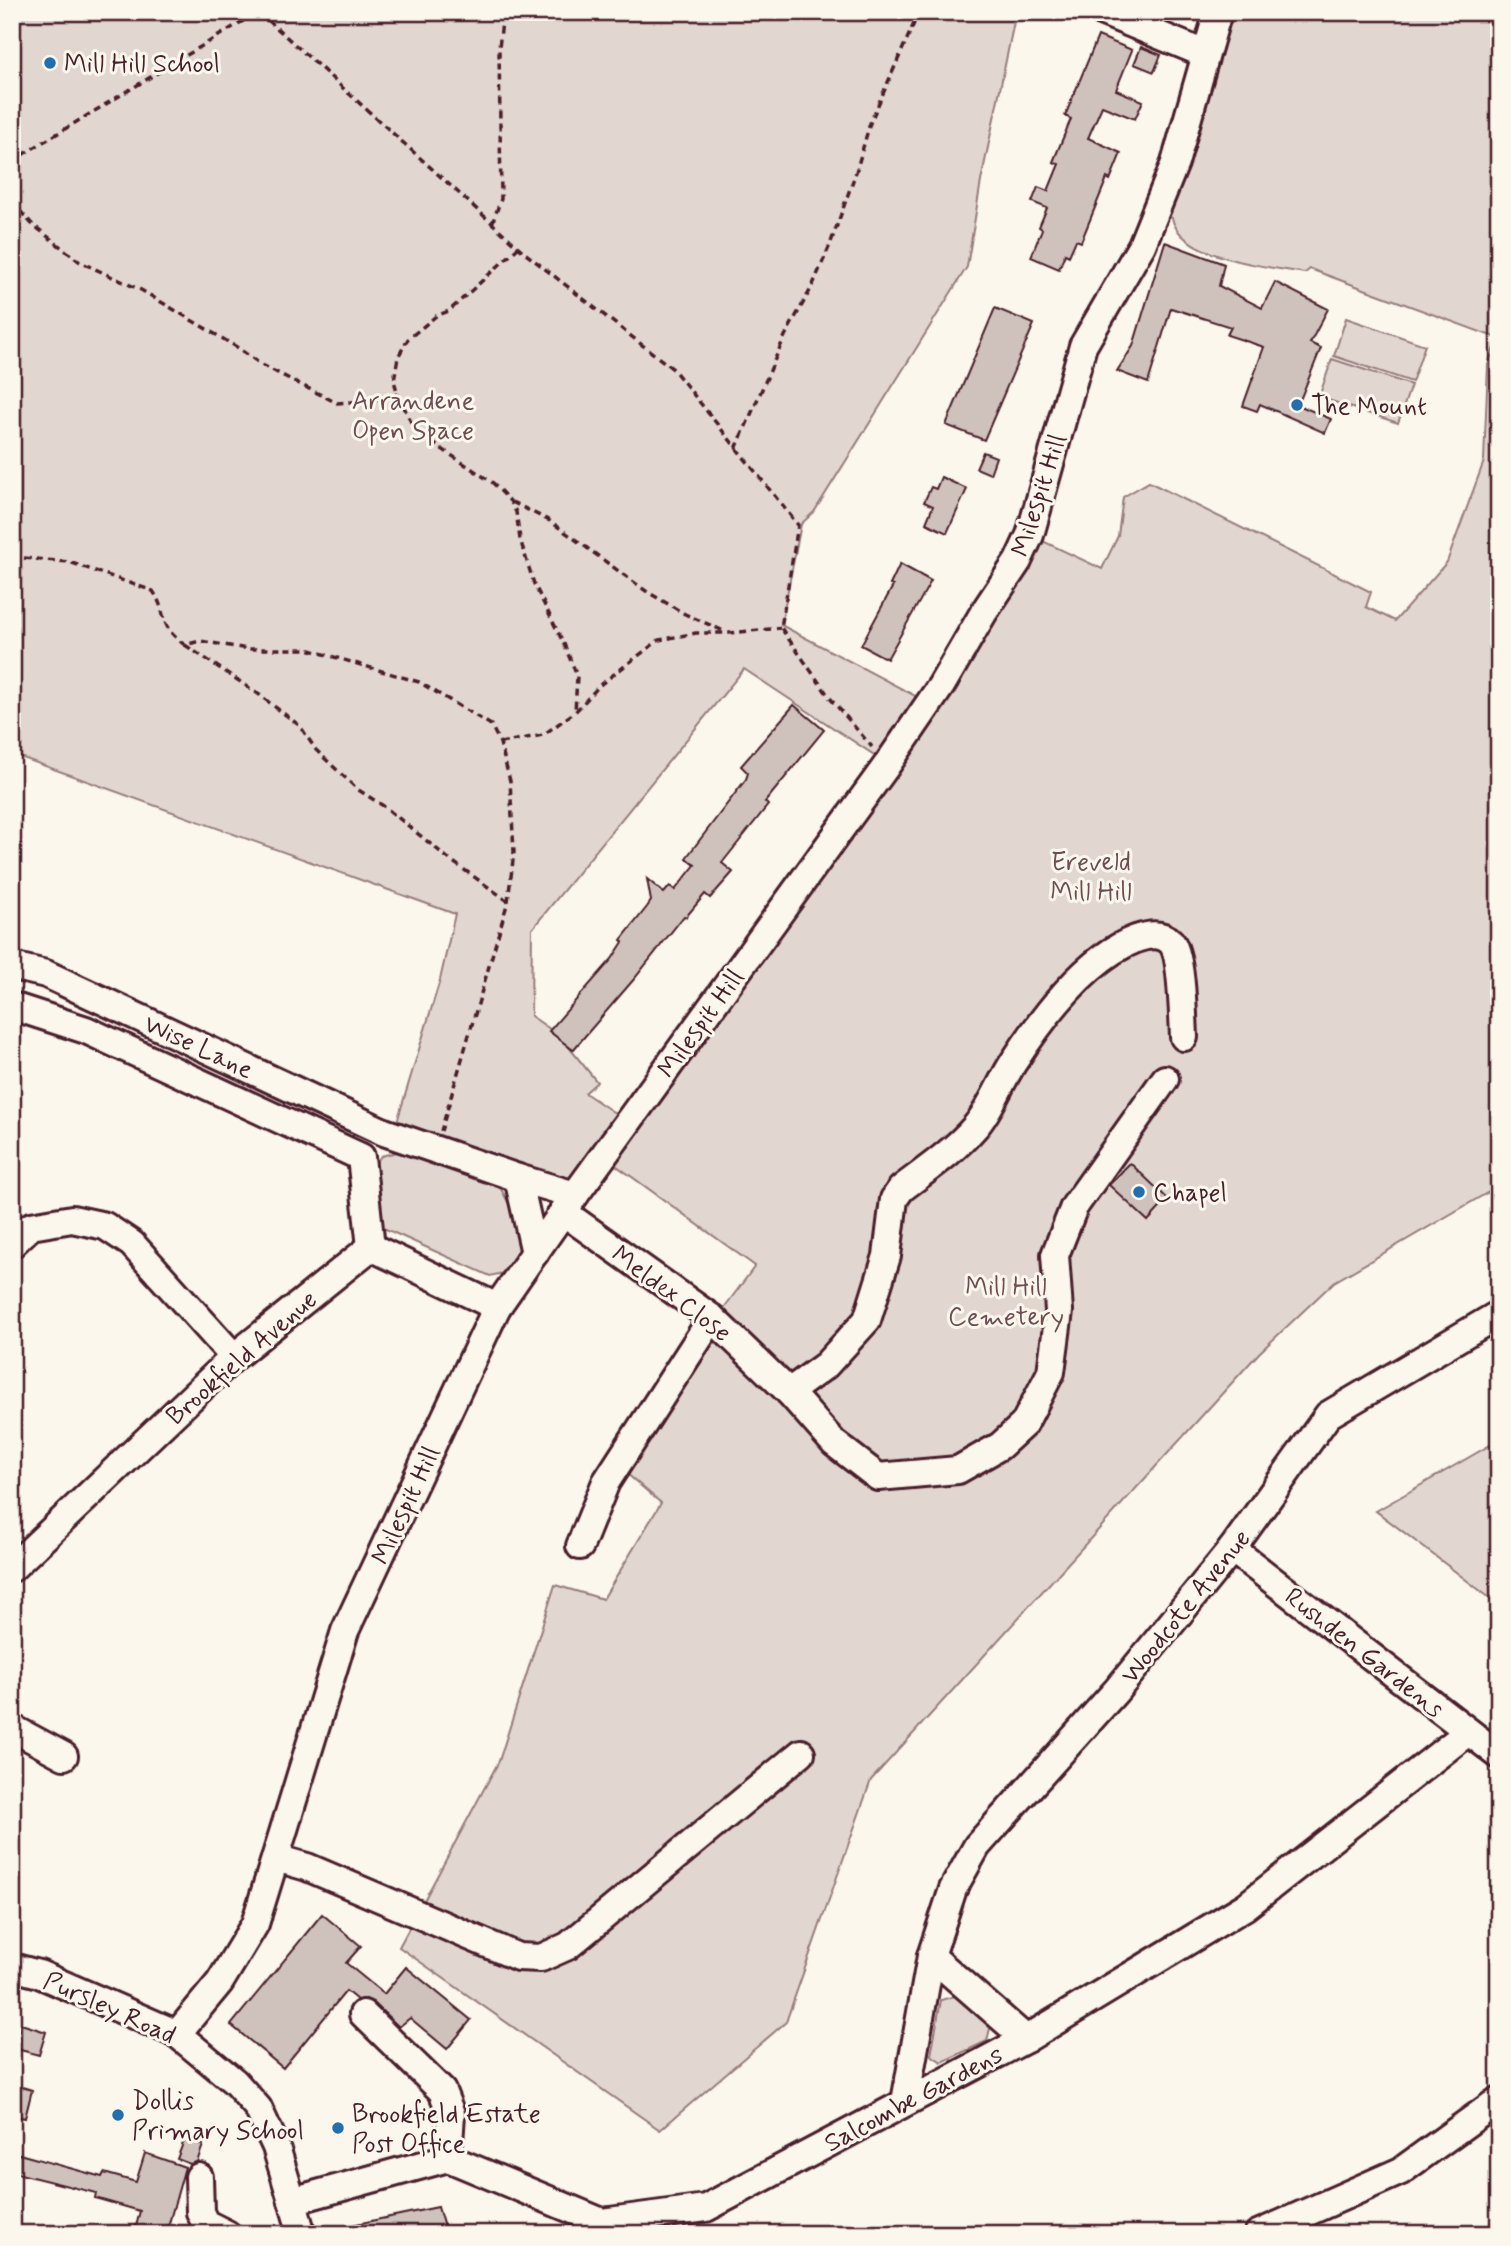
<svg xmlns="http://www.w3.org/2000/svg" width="1511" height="2246" font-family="Mynerve,sans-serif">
  <rect width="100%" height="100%" fill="#fbf7ec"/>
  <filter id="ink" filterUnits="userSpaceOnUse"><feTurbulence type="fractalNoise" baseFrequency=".0143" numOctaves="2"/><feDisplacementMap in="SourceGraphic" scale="14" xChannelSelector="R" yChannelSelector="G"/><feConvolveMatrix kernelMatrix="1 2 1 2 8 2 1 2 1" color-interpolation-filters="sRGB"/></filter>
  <g filter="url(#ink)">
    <!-- green -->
    <g fill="#e2d7d0" stroke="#967b7e" stroke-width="2">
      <path d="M12,12h1004l-35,169 -14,86 -153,245 -13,12 -20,101 144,76 -40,61 -141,-93 -212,260 -1,87 29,20 37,46 -12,11 43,29 259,-357 54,-79 43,-74 34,-51 12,-26 72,34 16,-33 5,-39 26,-15 222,110 -5,15 29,14 52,-59 37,-101 4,-96 9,-27 -187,-69 -5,4c-35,-6 -124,-14 -133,-55l-8,-3 41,-161 13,-42h281v1174l-165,96 -75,71 -388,427 -85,242 -126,108 -261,-183 100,-186 56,-176 48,14 58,-96 -35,-30 95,-161 34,-46 -152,-110 -28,39 -55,-16 -127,-44 47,-155 15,-66 -443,-160z"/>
      <path d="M1346,318l79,27 -13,37 -78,-26z"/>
      <path d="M1332,359l79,26 -13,38 -79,-26z"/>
      <path d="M397,1152l90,28 14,9 16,30 3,29 -9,23 -21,5 -111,-50 -6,-59 8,-11z"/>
      <path d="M1499,1440v165l-123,-94z"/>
      <path d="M958,1995l33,29 -4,17 -45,21 -11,-7 10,-55z"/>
    </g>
    <!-- building -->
    <g fill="#cfc2bc" stroke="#4a1f2b" stroke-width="2">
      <path d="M1098,36l34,14 -16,40 27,11 -8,18 -33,-13 -14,32 33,15 -11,27 -3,-2 -26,64 -5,-2 -7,16 -4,-2 -6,15 -28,-12 11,-28 -3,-2 8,-19 -15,-6 6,-15 10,4 11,-27 -6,-2 18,-43 -6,-3z"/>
      <path d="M1141,47l20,8 -7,17 -20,-8z"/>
      <path d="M1165,242l59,22 -5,22 43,22 13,-26 53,27 -18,34 11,5 -23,57 33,14 -6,14 -65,-29 -3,7 -14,-5 21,-59 -37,-12 4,-8 -60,-19 -23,75 -31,-12 16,-25z"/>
      <path d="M995,308l39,16 -50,116 -38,-15z"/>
      <path d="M983,452l13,5 -6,17 -14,-6z"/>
      <path d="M941,477l26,12 -20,44 -21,-10 7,-17 -9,-4 7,-15 5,2z"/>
      <path d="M900,564l31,17 -44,78 -26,-14 32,-59 -3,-1z"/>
      <path d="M794,705l30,25 -59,72 3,3 -46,58 11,9 -23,26 -5,-4 -19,23 -2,-1 -49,62 -62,72 -24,-19 63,-72 11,-17 -2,-2 26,-33 4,-6 -4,-22 17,14 6,-7 5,4 20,-25 -9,-7 60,-79 2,-6 -7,-7z"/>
      <path d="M1130,1163l38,36 -20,22 -39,-36z"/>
      <path d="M322,1914l39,32 -15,17 38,31 22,-27 65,53 -24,29 -37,-31 -11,9 -26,-25 -7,-3 -9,1 -11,-9 -63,77 -52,-43z"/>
      <path d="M21,2024l25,8 -7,23 -26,-7z"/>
      <path d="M12,2084l20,6 -7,28 -13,-3z"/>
      <path d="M185,2138l18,7 -6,17 -7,2 -13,-5z"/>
      <path d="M12,2152l90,25 2,-4 32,9 9,-29 40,14 -19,67h-32l6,-23 -45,-13 1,-5 -84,-21z"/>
      <path d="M438,2207l8,27h-103l-1,-7z"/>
    </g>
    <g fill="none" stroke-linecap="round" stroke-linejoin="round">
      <defs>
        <g id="minor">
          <path d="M1103,12l102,42"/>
          <path d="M12,966l34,8 338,158 134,46 57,17"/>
          <path d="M12,1006l74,24 275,127 10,90"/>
          <path d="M518,1178l17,75"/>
          <path d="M563,1212l149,106 77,74 45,51 44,34 80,-7 42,-24 24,-22 27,-52 8,-61 -4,-56 19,-48 91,-128"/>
          <path d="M12,1244l19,-18 41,-7 33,7 27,18 102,113"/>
          <path d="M789,1392l37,-27 41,-45 20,-64 7,-57 7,-10c25,-19 53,-38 74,-62 16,-18 25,-44 38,-64 29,-45 73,-105 123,-124 12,-4 25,-7 35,3 11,12 12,76 13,95"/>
          <path d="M580,1546l26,-64 106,-164"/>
          <path d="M1232,1549l267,206"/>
          <path d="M12,1568l222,-211 137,-110 126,60"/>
          <path d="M12,1728l52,28"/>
          <path d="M276,1858l31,9 211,90 23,1 27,-12 233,-193"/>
          <path d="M931,1956l95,83"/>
          <path d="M12,1967l27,7 138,60 58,48 23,26 18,39 26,87"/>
          <path d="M363,2014l79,77 9,23 -3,44"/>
          <path d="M177,2034l43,-52 35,-58 90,-293 152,-324 78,-112 312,-430 54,-79 43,-74 34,-51 12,-26 53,-189 59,-101 33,-82 43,-151"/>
          <path d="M905,2102l26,-146 22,-67 24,-43 139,-155 116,-142 96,-134 171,-101"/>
          <path d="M199,2177l1,35 5,11 22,11"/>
          <path d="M292,2201l156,-43 154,64 104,-14 320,-169 220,-133 222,-174"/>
          <path d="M1258,2234l143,-63 98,-71"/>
        </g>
      </defs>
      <!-- minor casing -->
      <use href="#minor" stroke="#4a1f2b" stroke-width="32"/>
      <!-- path -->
      <g stroke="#4a1f2b" stroke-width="3.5" stroke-dasharray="7 5" stroke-linecap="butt">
        <path d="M259,12l267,242 147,115 125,156 -17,103 49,70 42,49"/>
        <path d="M12,161l246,-149"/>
        <path d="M12,202l20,22 48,38 61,28 94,56 27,19 75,38 32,-2 29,-7"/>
        <path d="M492,224l9,-25 -2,-151 4,-36"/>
        <path d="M519,247l-70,64 -13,5 -28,23 -10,18 -4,24 4,13 17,37 78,52 17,18 6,11 4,27 14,45 30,60 13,32 -2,36"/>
        <path d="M736,449l49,-113 27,-49 18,-42 26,-73 14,-49 49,-111"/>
        <path d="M512,502l38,19 96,70 39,23 41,18"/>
        <path d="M12,557l57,5 84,29c16,24 3,33 32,54l15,-4 48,8h59l112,33 72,43 9,18 10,38 4,71 -6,49 -67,230"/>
        <path d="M185,645l72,48 43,33 16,24 41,39 28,18 64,52 59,42"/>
        <path d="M500,743l43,-8 32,-23 26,-28 58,-44 37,-7h33l51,-5"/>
      </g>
      <!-- minor -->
      <use href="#minor" stroke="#fbf7ec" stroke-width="26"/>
    </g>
  </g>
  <!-- markers -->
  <g fill="#1f6fb2" stroke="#fbf7ec" stroke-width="2.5">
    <circle cx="50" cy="63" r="7"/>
    <circle cx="1297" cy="405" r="7"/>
    <circle cx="1139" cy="1192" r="7"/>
    <circle cx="118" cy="2115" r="7"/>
    <circle cx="338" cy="2128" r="7"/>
  </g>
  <g text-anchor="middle" stroke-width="6" stroke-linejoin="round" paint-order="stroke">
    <!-- poi labels -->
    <g font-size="26" fill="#4a1f2b" stroke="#fbf7ec" text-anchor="start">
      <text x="64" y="72">Mill Hill School</text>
      <text x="1311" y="414">The Mount</text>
      <text x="1153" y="1201">Chapel</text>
      <text x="132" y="2109">Dollis<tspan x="132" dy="30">Primary School</tspan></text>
      <text x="352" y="2122">Brookfield Estate<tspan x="352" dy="30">Post Office</tspan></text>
    </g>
    <!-- park labels -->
    <g font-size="26" fill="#704d54" stroke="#fbf7ec">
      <text x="413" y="409">Arrandene<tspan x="413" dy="30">Open Space</tspan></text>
      <text x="1091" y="870">Ereveld<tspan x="1091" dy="30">Mill Hill</tspan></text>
      <text x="1006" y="1295">Mill Hill<tspan x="1006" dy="30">Cemetery</tspan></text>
    </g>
    <!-- street labels -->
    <g font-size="26" fill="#4a1f2b" stroke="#fbf7ec">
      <text transform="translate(1038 495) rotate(-72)" y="9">Milespit Hill</text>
      <text transform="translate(700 1023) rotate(-54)" y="9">Milespit Hill</text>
      <text transform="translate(199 1046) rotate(25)" y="9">Wise Lane</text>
      <text transform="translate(672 1293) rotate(37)" y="9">Meldex Close</text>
      <text transform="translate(241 1357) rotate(-41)" y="9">Brookfield Avenue</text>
      <text transform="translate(405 1505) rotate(-65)" y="9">Milespit Hill</text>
      <text transform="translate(1185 1606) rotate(-51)" y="9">Woodcote Avenue</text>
      <text transform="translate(1365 1652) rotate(38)" y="9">Rushden Gardens</text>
      <text transform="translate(110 2007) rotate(24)" y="9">Pursley Road</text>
      <text transform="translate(913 2098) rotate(-28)" y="9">Salcombe Gardens</text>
    </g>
  </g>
  <!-- margin -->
  <rect width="1511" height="2246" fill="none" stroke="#fbf7ec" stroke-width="42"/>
  <rect x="21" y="21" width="1469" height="2204" fill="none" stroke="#4a1f2b" stroke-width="2.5" filter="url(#ink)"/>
</svg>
